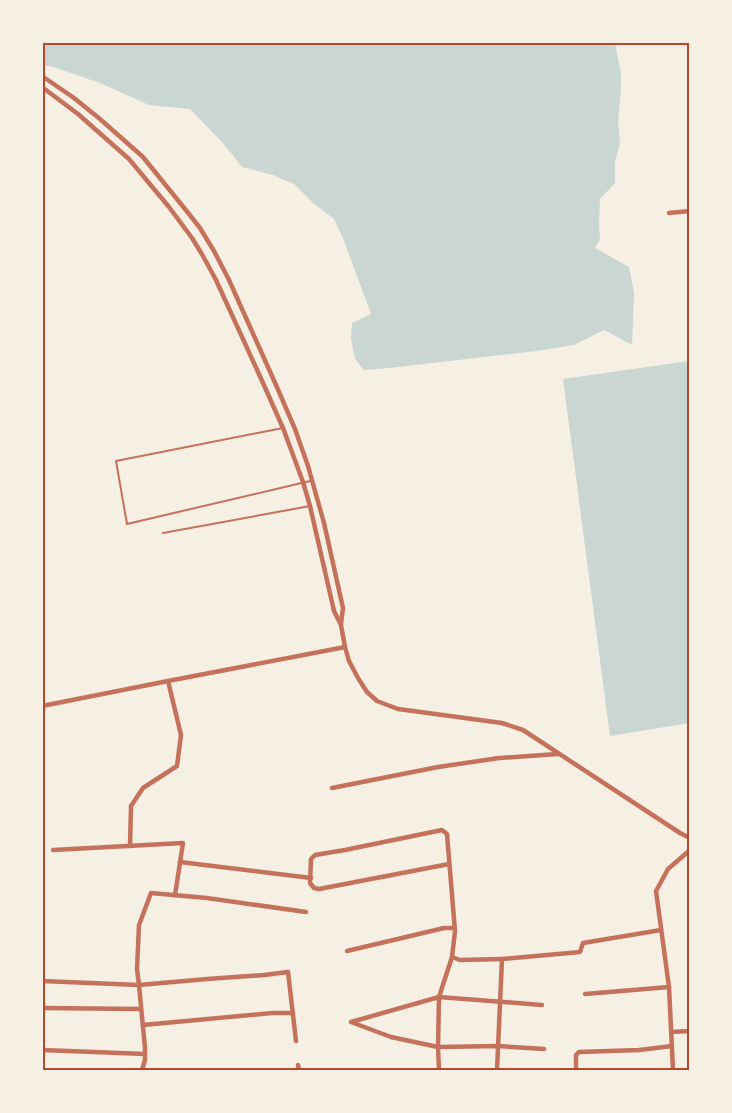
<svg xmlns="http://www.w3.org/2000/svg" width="732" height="1113" font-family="'Work Sans',sans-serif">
  <rect width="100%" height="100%" fill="#f6efe4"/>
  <!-- water -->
  <g fill="#c9d6d2">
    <path d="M43,42l572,1 6,31v15l-3,32 2,23 -5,17v22l-15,16 -1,26 1,14 -5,9 34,19 5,26 -2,52 -28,-15 -30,15 -38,6 -147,17 -25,2 -9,-11 -4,-20 1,-16 19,-9 -28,-76 -9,-19 -22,-17 -18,-18 -21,-9 -31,-8 -19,-24 -33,-34 -41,-4 -49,-22 -47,-16 -10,-2z"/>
    <path d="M689,361v362l-79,13 -47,-357z"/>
  </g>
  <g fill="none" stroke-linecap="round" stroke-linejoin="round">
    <!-- service -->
    <g stroke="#c5725c" stroke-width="2">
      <path d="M283,428l-167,33 11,63 183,-43"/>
      <path d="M163,533l147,-27"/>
    </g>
    <!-- minor -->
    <g stroke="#c5725c" stroke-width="4.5">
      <path d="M42,76l32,22 26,21 43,38 46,57 11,14 14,23 15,29 47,105 19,44 13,37 16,57 19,85 -2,16"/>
      <path d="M42,87l36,27 51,45 40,48 23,31 11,18 13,24 47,103 20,45 20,54 7,24 24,105 7,14 4,22 4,14 9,17 9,14 10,9 21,8 104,14 21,7 157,103 10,5"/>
      <path d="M669,213l21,-2"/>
      <path d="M42,706l126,-25 177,-34"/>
      <path d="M332,788l106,-21 61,-9 59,-4"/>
      <path d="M130,846l1,-40 12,-18 34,-22 4,-31 -13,-54"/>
      <path d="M53,850l130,-7 -8,52"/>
      <path d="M180,862l131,16"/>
      <path d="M449,864l-130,25 -5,-1 -4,-5 1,-24 4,-4 30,-5 97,-20 5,4 8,97 -3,26 8,3 42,-1"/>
      <path d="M347,951l97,-23h10"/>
      <path d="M42,981l97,4 6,63v12l-3,10"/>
      <path d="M585,994l84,-7"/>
      <path d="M542,1005l-103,-8 -88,25 40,15 47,10 60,-1 46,3"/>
      <path d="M42,1008l99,1"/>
      <path d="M143,1025l129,-12h21"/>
      <path d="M671,1032l19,-1"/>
      <path d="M296,1041l-8,-69 -24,3 -57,4 -68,6 -2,-16 2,-44 12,-32 56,5 99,14"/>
      <path d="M42,1050l103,4"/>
      <path d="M298,1065l1,5"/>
      <path d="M439,1070l-1,-23 1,-50 13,-40"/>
      <path d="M497,1070l5,-111 78,-7 3,-9 78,-13"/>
      <path d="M576,1070v-15l3,-3 60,-2 33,-4"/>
      <path d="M673,1070l-4,-83 -13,-96 12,-22 22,-19"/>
    </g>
  </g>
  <!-- border -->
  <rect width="732" height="1113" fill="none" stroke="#f6efe4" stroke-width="88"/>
  <rect x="44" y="44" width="644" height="1025" fill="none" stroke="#b5482f" stroke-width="2"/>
</svg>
